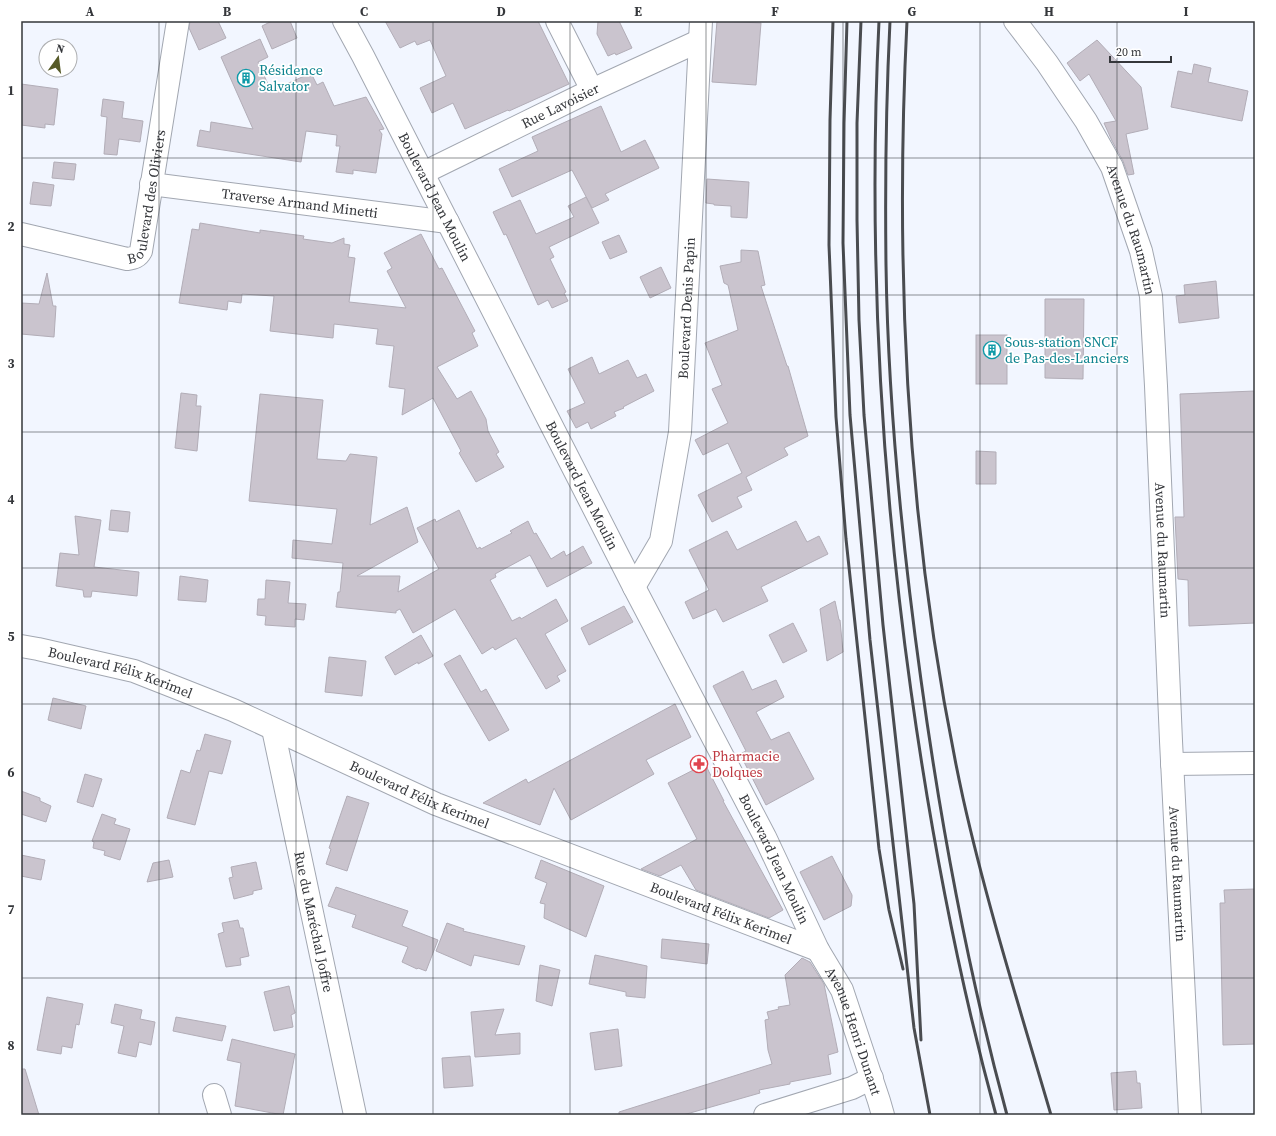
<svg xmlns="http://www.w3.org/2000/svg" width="1276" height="1136" font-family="'Source Serif 4',serif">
  <rect width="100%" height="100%" fill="#f2f6ff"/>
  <!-- building -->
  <g fill="#cac4ce" stroke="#b2adb7">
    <path d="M190,21h28l8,17 -27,12 -10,-22z"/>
    <path d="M272,21h18l7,17 -25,11 -10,-23z"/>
    <path d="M385,21h153l31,63 -60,27 -1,-1 -43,19 -12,-26 -21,10 -12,-25 26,-12 -16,-36 -13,5 -2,-4 -15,7z"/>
    <path d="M598,21h21l13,27 -16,7 -1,-2 -7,3 -11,-22z"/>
    <path d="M717,21l44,2 -5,62 -44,-3z"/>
    <path d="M260,39l8,18 -10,5 13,29 40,-18 6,12 6,-3 11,24 32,-9 18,32 -5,1 3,4 -6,39 -23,-3v4l-17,-2 4,-26h-4l1,-11 -31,-4 -5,31 -104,-16 3,-16 10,2 1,-10 42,7 -32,-72z"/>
    <path d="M1097,40l44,47 7,42 -22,5 8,40 -6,1 -5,-14 -11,-20 -8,-18 12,-2 -27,-47 -9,7 -13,-18z"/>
    <path d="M1194,64l17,4 -3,14 40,9 -6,30 -71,-14 7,-36 14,3z"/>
    <path d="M21,84l37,5 -4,36 -9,-1v4l-24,-3z"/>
    <path d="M103,99l21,3 -2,16 21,3 -3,21 -21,-3 -2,16 -13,-1 3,-37 -6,-1z"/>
    <path d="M601,106l20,46 24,-12 14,28 -54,26 4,6 -17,8 -20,-38 -60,27 -13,-28 39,-18 -6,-14z"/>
    <path d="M54,162l22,2 -2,16 -22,-2z"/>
    <path d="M707,179l42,3 -2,36 -16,-1v-11l-17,-1v-1l-8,-1z"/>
    <path d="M33,182l21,3 -3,21 -21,-2z"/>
    <path d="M586,197l13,26 -50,24 5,10 -4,2 16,33 -2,1 4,8 -16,7 -4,-8 -10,5 -32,-71 -2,1 -11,-23 27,-12 16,34 38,-17 -6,-11z"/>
    <path d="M200,223l60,10v-3l44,6 -1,3 29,4 12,-5v6l6,1 -2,12 7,1 -6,44 57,6 -19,-37 5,-3 -8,-15 37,-19 18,35 3,-1 33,63 -3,2 6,13 -41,21 20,32 14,-8 15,28 2,12 11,21 -3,2 8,13 -28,15 -17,-29 2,-2 -28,-53 -31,17 3,-26 -16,-2 5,-41 -18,-2 2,-15 -44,-5 -1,14 -63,-7 4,-35 -32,-2 -1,9 -13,-2 -1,9 -48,-7 13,-74 7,1z"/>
    <path d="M619,235l8,17 -17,7 -8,-17z"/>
    <path d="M741,250l17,1 7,34 -4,1 26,80h1l20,70 -24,12 4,7 -42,22 6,13 -15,7 5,10 -30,15 -14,-27 44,-22 -14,-30 -25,12 -8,-15 33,-17 -16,-34 10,-4 -17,-42 33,-13 -10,-45 -4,-2 -4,-17 21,-4z"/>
    <path d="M661,267l10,21 -21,10 -10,-21z"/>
    <path d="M47,273l6,33h3l-2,31 -33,-3v-31l18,1z"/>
    <path d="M1216,281l3,37 -40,5 -3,-27 9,-1 -1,-10z"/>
    <path d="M1045,299h39l-1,80 -38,-1z"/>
    <rect x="976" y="335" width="31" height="49"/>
    <path d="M592,357l7,17 29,-14 9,18 9,-4 8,17 -31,16 1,1 -10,4 2,4 -25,13 -3,-7 -12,6 -9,-17 18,-8 -17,-34z"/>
    <path d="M1255,391v232l-66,3 -1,-46 -10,-1 -3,-62h9l-4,-123z"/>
    <path d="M181,393l16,2 -1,11h5l-4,45 -22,-3z"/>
    <path d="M260,394l63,6 -6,59 29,2 4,-7 27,3 -7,68 37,-18 11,35 -61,34h43l-2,16 41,-23 -22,-41 18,-9 1,3 23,-12 18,39 3,-2 1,2 31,-16 -2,-2 18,-10 6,13 2,-1 15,26 13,-8 2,5 17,-10 9,17 -45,24 -17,-32 -35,19 1,3 -6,3 22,41 8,-4 1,2 35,-20 12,22 -23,13 21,37 -9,5 3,5 -14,8 -30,-51 -21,12 -2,-3 -11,7 -27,-45 -42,24 -13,-24 -4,2v2l-60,-6 2,-15h2l3,-29 -51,-5 1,-18 39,4 5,-35 -88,-8z"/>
    <path d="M976,451l20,1v32h-20z"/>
    <path d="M111,510l19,2 -2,20 -19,-2z"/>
    <path d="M75,516l26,4 -7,47 45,5 -2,24 -45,-5 -1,6h-7l-1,-7 -27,-4 4,-33 19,2z"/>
    <path d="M796,521l11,21 12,-6 9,18 -67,33 7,14 -45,21 -7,-13 -23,10 -8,-17 24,-12 -20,-40 38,-19 10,19z"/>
    <path d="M180,576l28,4 -2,22 -28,-2z"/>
    <path d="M266,580l24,2 -2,21 18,1 -2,16 -9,-1v8l-30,-2 1,-9 -9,-1 1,-16h7z"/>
    <path d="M835,601l4,19h1l3,32 -16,9 -7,-52z"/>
    <path d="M624,606l9,16 -44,23 -8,-17z"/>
    <path d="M793,623l14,28 -24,12 -14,-28z"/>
    <path d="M421,635l12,21 -15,8v-2l-23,13 -10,-18z"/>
    <path d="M460,655l21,37 5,-3 23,41 -20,11 -45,-77z"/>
    <path d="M329,657l37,4 -4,35 -37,-4z"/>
    <path d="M743,671l9,19 24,-10 8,17 -28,15 15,28 18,-8 25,47 -48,26 -26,-51 6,-3 -33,-65z"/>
    <path d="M53,698l33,8 -5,23 -33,-9z"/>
    <path d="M675,704l16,33 -45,23 8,14 -83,46 -17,-32 -14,37 -57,-22 43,-24 2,4z"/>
    <path d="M205,734l26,7 -9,33 -13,-3 -14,54 -28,-7 14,-48 9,3 7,-23 3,1z"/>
    <path d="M705,764l19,37h-1l60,109 -14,8 -73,-28 -15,-25 -21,11 -19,-7 56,-30 -29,-56z"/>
    <path d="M85,774l17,5 -9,28 -16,-5z"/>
    <path d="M21,791l19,7v3l11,5 -5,16 -25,-8z"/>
    <path d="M347,796l22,7 -22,68 -21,-7 5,-15 -2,-1z"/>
    <path d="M102,814l14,5 -2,5 16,5 -10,31 -16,-5 1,-4 -12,-3 1,-6 -2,-1z"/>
    <path d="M21,855l24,5 -4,20 -20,-4z"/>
    <path d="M832,856l20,39v2l-1,9 -27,14 -24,-48z"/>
    <path d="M169,860l4,17 -26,5 6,-19z"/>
    <path d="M541,860l63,26 -18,51 -42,-19 1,-14 -5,-1 7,-20 -12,-5z"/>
    <path d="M256,862l6,27 -9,2v3l-19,5 -5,-21 4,-1 -2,-10z"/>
    <path d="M336,887l72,24 -6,15 36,14 -12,31 -8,-3 -1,1 -15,-7 6,-15 -56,-20 4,-12 -28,-9z"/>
    <path d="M1255,889v155l-32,1 -3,-142h5l-1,-13z"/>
    <path d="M238,920l2,8h3l6,28 -9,2 1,7 -15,2 -8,-33 6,-2 -2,-9z"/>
    <path d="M447,923l17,6 -1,2 62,15 -6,19 -45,-10 -3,11 -35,-15z"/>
    <path d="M662,939l47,5 -2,20 -46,-6z"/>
    <path d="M595,955l52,11 -2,32 -19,-2v-4l-37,-8z"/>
    <path d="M802,958l8,4 14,22 14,68 -10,3 3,19 -41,8v2l-31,6 1,3 -77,22h-64v-3l153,-48 -4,-14 -3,-30 4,-1 -2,-7 12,-3 -1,-2 12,-2 -5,-30z"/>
    <path d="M540,965l20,5 -8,36 -16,-5z"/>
    <path d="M289,986l6,27 -4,2 2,12 -19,4 -10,-39z"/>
    <path d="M47,997l36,7 -4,21 -3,-1 -4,24 -10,-2 -1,8 -24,-4z"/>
    <path d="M115,1004l27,6 -2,9 15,3 -4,23 -12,-3 -3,15 -18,-4 6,-27 -13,-3z"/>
    <path d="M504,1009l-9,26 25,-2v21l-45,3 -4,-45z"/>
    <path d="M176,1017l50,9 -4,15 -49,-10z"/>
    <path d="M618,1029l4,37 -27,4 -5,-37z"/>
    <path d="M232,1039l63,15 -12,61 -48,-9 6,-43 -14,-3z"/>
    <path d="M470,1056l3,30 -29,2 -2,-30z"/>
    <path d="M21,1069h4l14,46h-18z"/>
    <path d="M1136,1071l1,12h3l2,25 -28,2 -3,-37z"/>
  </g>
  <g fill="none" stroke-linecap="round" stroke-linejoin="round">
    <defs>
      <g id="minor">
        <path id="s1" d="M344,21l19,35 271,531 131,250 53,113 24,40 37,111 4,14"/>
        <path d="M557,21l35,69"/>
        <path id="s2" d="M1015,21l32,42 39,58 26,46 29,84 10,45 5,90 15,355 19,374"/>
        <path id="s3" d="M423,173l169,-83 107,-49"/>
        <path id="s4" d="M151,184l297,38"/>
        <path id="s5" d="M21,234l106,25c7,-1 11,-2 14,-8l37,-230"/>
        <path id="s6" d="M634,587l27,-46 19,-109 21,-411"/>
        <path id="s7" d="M21,646l17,3 96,22 99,39 203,94 382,146"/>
        <path id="s8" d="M273,729l82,386"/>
        <path d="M1172,764l83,-1"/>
        <path d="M214,1095l6,20"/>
        <path d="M765,1115l87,-27 20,-10"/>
      </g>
    </defs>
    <!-- minor casing -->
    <use href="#minor" stroke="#a2a7b1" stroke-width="24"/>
    <!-- minor -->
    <use href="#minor" stroke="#fff" stroke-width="22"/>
    <!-- rail -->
    <g stroke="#4a4c50" stroke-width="3">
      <path d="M833,21l-3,99 -1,125 7,172 10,122 33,310 10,61 14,59"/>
      <path d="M847,21l-3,102 -1,120 7,172 20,225 25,221 19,167 16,87"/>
      <path d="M861,21l-4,102v97l2,100 5,95 19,210 31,279 7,136"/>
      <path d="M879,21c-11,224 1,448 32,670 20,143 47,285 85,424"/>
      <path d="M890,21c-4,81 -5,163 -4,244 2,139 16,278 35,415 20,146 47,292 86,435"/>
      <path d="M907,21c-13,259 1,523 56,777 24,107 57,211 88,317"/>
    </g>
  </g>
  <!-- grid -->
  <path fill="none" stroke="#35373b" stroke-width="1" stroke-opacity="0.55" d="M159,21v1094M296,21v1094M433,21v1094M570,21v1094M706,21v1094M843,21v1094M980,21v1094M1117,21v1094M21,158h1234M21,295h1234M21,432h1234M21,568h1234M21,704h1234M21,841h1234M21,978h1234"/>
  <!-- icons -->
  <defs>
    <symbol id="building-ring" viewBox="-11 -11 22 22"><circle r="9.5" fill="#fff" stroke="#0f9aa8" stroke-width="1.5"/><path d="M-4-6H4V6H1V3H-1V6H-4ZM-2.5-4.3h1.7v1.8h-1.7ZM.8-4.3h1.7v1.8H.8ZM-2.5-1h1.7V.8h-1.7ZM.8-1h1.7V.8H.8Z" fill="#0f9aa8"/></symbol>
    <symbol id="pharmacy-ring" viewBox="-11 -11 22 22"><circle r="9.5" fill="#fff" stroke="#e0444e" stroke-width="1.5"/><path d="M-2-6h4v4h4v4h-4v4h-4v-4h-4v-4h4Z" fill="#e0444e"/></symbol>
  </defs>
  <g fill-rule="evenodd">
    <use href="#building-ring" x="236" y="68" width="20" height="20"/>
    <use href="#building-ring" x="982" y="340" width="20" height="20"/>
    <use href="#pharmacy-ring" x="689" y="754" width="20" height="20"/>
  </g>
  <g text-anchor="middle" stroke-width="3.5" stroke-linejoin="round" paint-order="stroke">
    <!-- culture labels -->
    <g font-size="14" fill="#0d838f" stroke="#fff" text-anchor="start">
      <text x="259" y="75">Résidence<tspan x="259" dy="16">Salvator</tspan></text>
      <text x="1005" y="347">Sous-station SNCF<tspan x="1005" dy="16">de Pas-des-Lanciers</tspan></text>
    </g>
    <!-- street labels -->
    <g font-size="14" fill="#35373b" stroke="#fff">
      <text dy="5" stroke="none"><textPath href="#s3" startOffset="153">Rue Lavoisier</textPath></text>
      <text dy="5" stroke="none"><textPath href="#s5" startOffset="179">Boulevard des Oliviers</textPath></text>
      <text dy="5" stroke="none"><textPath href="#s1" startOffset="198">Boulevard Jean Moulin</textPath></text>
      <text dy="5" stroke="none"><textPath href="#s4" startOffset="150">Traverse Armand Minetti</textPath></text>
      <text dy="5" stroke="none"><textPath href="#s2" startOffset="241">Avenue du Raumartin</textPath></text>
      <text dy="5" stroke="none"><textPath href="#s6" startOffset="288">Boulevard Denis Papin</textPath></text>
      <text dy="5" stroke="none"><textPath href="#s1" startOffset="522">Boulevard Jean Moulin</textPath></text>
      <text dy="5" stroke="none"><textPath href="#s2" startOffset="565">Avenue du Raumartin</textPath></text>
      <text dy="5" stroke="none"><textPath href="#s7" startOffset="103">Boulevard Félix Kerimel</textPath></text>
      <text dy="5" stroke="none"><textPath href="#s7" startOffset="427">Boulevard Félix Kerimel</textPath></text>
      <text dy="5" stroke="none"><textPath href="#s1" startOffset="942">Boulevard Jean Moulin</textPath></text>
      <text dy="5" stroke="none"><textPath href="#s2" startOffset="889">Avenue du Raumartin</textPath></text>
      <text dy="5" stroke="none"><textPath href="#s7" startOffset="751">Boulevard Félix Kerimel</textPath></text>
      <text dy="5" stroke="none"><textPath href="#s8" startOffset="197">Rue du Maréchal Joffre</textPath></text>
      <text dy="5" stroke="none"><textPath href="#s1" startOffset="1132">Avenue Henri Dunant</textPath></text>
    </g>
    <!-- health labels -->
    <g font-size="14" fill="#be3a42" stroke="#fff" text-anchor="start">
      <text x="712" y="761">Pharmacie<tspan x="712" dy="16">Dolques</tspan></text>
    </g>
  </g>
  <!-- border -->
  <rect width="1276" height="1136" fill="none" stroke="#ffffff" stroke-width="44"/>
  <!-- north arrow -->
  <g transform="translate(58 58) rotate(14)"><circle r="19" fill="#ffffff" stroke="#aeafb1"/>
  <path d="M0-3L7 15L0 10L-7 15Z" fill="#565a28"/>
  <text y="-6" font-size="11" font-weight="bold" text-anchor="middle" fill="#35373b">N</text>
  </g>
  <!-- scale -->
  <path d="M1110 56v6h61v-6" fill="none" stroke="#35373b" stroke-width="2"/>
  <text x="1116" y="56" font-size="12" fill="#35373b" stroke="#ffffff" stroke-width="3" paint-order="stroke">20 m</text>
  <rect x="22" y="22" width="1232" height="1092" fill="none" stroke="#35373b" stroke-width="1.5"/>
  <g font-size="13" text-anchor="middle" font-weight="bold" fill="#35373b">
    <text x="90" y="16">A</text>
    <text x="227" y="16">B</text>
    <text x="364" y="16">C</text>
    <text x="501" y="16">D</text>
    <text x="638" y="16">E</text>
    <text x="775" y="16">F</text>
    <text x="912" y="16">G</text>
    <text x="1049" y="16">H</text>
    <text x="1186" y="16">I</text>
    <text x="11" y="95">1</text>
    <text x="11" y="231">2</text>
    <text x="11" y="368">3</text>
    <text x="11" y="504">4</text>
    <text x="11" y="641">5</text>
    <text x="11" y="777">6</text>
    <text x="11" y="914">7</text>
    <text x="11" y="1050">8</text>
  </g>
</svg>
